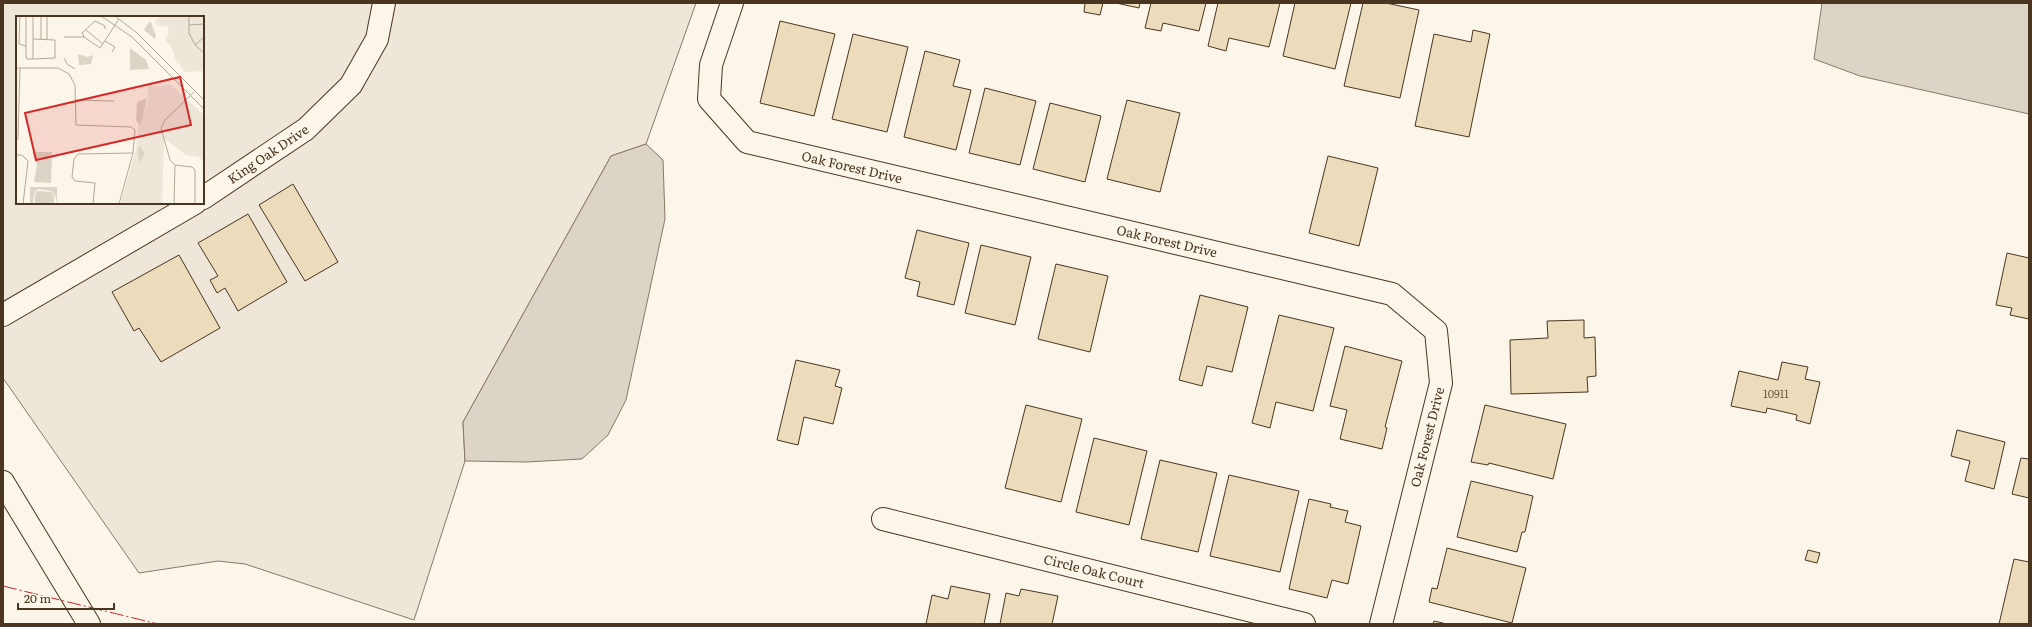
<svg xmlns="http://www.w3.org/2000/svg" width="2032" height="627" font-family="Literata,serif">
  <rect width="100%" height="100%" fill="#fbf6e9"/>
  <!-- green -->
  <path fill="#ede6d9" stroke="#887966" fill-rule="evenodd" d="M3,3h693l-50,141 -35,12 -148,266 2,39 -51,159 -169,-56 -27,-3 -79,12 -136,-195zM17,17h186v186h-186z"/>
  <!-- water -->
  <g fill="#dcd4c6" stroke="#887966">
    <path d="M1822,3h207v111l-169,-38 -46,-17z"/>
    <path d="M646,144l17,16 2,59 -39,181 -18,35 -26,24 -56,3 -61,-1 -2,-39 148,-266z"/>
  </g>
  <!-- building -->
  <g fill="#ecdcbc" stroke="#4a3520">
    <path d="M1085,3h18l-3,12 -16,-3z"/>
    <path d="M1116,3h24l-1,5z"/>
    <path d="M1151,3h55l-7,28 -36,-8 -2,8 -16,-3z"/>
    <path d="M1218,3h62l-11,44 -40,-9 -3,13 -18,-5z"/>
    <path d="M1295,3h56l-16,66 -52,-13z"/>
    <path d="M1363,3h23l33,7 -19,88 -56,-12z"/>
    <path d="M780,21l55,13 -21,82 -54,-13z"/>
    <path d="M1473,30l17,4 -21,103 -54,-11 19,-92 37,8z"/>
    <path d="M853,34l55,13 -21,85 -55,-13z"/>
    <path d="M925,51l35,9 -7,26 18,4 -15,60 -52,-13z"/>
    <path d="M985,88l51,13 -16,64 -51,-12z"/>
    <path d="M1127,100l53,13 -20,79 -53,-13z"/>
    <path d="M1050,103l51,13 -16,66 -52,-13z"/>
    <path d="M1328,156l50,12 -19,78 -50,-13z"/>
    <path d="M293,184l45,78 -33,19 -46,-76z"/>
    <path d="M248,214l39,68 -49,29 -13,-23 -8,5 -7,-13 8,-4 -20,-33z"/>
    <path d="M917,230l52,13 -15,62 -37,-9 3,-14 -15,-4z"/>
    <path d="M981,245l50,12 -16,68 -50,-12z"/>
    <path d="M2007,253l22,5v61l-19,-4 2,-7 -16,-3z"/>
    <path d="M179,255l41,73 -59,34 -22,-34 -5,3 -22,-39z"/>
    <path d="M1056,264l52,12 -18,76 -52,-13z"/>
    <path d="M1200,295l48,12 -16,65 -25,-6 -5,20 -23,-6z"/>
    <path d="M1279,315l55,13 -21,83 -37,-9 -6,26 -18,-5z"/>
    <path d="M1584,320v18l11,-1 1,39 -9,1 1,15 -77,2 -1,-54 38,-2 -1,-17z"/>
    <path d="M1345,346l57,15 -17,66 2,1 -5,21 -42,-10 7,-29 -17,-4z"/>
    <path d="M796,360l44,10 -5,16 7,2 -9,36 -29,-7 -6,28 -21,-5z"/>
    <path d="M1782,362l26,5 -3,12 15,3 -10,42 -14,-4 1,-5 -30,-7 -1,5 -35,-7 8,-35 39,9z"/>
    <path d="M1026,405l56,14 -21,83 -56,-14z"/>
    <path d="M1485,405l81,19 -13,55 -64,-16 -1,2 -17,-3z"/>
    <path d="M1957,430l48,12 -11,47 -29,-8 5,-20 -19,-5z"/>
    <path d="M1094,438l53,13 -18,74 -53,-13z"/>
    <path d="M2021,458l8,1v39l-17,-4z"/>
    <path d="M1160,460l57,13 -19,79 -57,-13z"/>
    <path d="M1229,475l70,16 -19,81 -70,-16z"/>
    <path d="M1471,481l62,15 -8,36h-3l-5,20 -60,-15z"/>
    <path d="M1309,499l22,5 -1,3 18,4 -3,11 16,4 -13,58 -16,-4 -5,18 -38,-9z"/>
    <path d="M1447,548l79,20 -14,55 -83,-21 3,-14 5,1z"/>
    <path d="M1808,550l12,3 -3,10 -12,-3z"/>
    <path d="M2014,559l15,3v62h-30z"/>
    <path d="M951,586l39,8 -6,30h-58l6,-29 16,4z"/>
    <path d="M1021,589l37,7 -6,28h-52l6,-31 13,3z"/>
    <path d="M1434,621l13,3h-14z"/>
  </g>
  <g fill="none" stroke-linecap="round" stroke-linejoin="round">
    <defs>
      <g id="street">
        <path d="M732,3l-21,62 -2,34 38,43 645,152 44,37 5,52 -60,241"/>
        <path d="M203,198l103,-69 45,-44 26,-46 7,-36"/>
        <path d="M3,315l192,-112"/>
        <path d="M883,519l421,105"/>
      </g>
      <path id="secondary" d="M3,482l86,142"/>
    </defs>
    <!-- street casing -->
    <use href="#street" stroke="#4a3520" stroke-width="24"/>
    <!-- secondary casing -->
    <use href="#secondary" stroke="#4a3520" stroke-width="24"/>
    <!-- street -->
    <use href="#street" stroke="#fbf6e9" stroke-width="22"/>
    <!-- secondary -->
    <use href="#secondary" stroke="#fbf6e9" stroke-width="22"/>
    <!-- power -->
    <path stroke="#c62828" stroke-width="1" stroke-dasharray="14 3 2 3" stroke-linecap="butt" d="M3,586l155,38"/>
  </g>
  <g text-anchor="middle" stroke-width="3" stroke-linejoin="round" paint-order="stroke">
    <!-- number labels -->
    <g font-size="11" fill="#725f47">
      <text x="1776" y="398">10911</text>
    </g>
    <!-- street labels -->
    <g font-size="13" fill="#4a3520" stroke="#fbf6e9">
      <text transform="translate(268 154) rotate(-34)" y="5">King Oak Drive</text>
      <text transform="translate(852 167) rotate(13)" y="5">Oak Forest Drive</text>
      <text transform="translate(1167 241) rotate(13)" y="5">Oak Forest Drive</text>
      <text transform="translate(1427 437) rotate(-76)" y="5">Oak Forest Drive</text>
      <text transform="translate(1094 571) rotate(14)" y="5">Circle Oak Court</text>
    </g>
  </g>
  <!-- overview -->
  <g transform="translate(16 16)">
    <rect width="188" height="188" fill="#fbf6e9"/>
    <path d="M144,0h44v55l-20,1 -5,-9 -2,1 -5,-16 -7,-8 4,-7 -1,-6 -12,-2 -1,-4zM154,68l34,31v47l-5,-5 -13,-2 -22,-17 -2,66h-42l16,-54 3,-25 9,-24v-16l14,1z" fill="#ede6d9"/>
    <path d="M133,6h2l5,14 -1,3 -11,-9zM114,32l16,12 3,9 -19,1zM62,38l10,3 5,-2 -2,9 -12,1zM131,82l-6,26 -2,1 -3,-5 1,-18zM124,130l5,8 -6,9 -1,-15zM16,136h20l-1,31 -17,-1 3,-17zM14,171h27v17l-2,-9 -4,-4 -13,-2 -4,5 -1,10h-3zM22,175l13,1 3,3v9h-19v-10z" fill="#dcd4c6"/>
    <path fill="none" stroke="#b4a999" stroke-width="1" d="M4,0l-1,28 7,2M10,0v40l1,3h6M85,0l31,21 72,72M99,0l22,17 67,67M173,0v17l6,12 9,8M173,9l15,-1M70,14l17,14M66,16l2,5 16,11 19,-29M66,17l13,-12 10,5v3M48,21h20M17,23l22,1v18l-22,1v-43M25,23v-23M31,23v-23M89,25l10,6 -3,5M179,29l9,-8M48,42l3,6 8,5M0,52h42l11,6 6,11 1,40 55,2 4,3 -2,23 -14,51M178,76l-29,28 -4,8 9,32 5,5 17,2 3,3v34M59,84l39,1M0,125l2,-3 2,-70M0,139h6l6,6 -5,43M77,188l2,-21 -20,-2 -3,-4 2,-18 4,-5 55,-1M158,188l1,-39"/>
    <path fill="#d62828" fill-opacity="0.15" stroke="#d62828" stroke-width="2" d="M164,61l11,48 -155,35 -11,-47z"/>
    <rect width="188" height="188" fill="none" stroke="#4a3520" stroke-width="2"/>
  </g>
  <!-- border -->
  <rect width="2032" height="627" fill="none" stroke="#4a3520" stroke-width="8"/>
  <!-- scale -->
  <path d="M18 603v6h96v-6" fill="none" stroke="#4a3520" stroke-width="2"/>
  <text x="24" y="603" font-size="12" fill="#4a3520" stroke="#fbf6e9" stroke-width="3" paint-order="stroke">20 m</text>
</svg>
